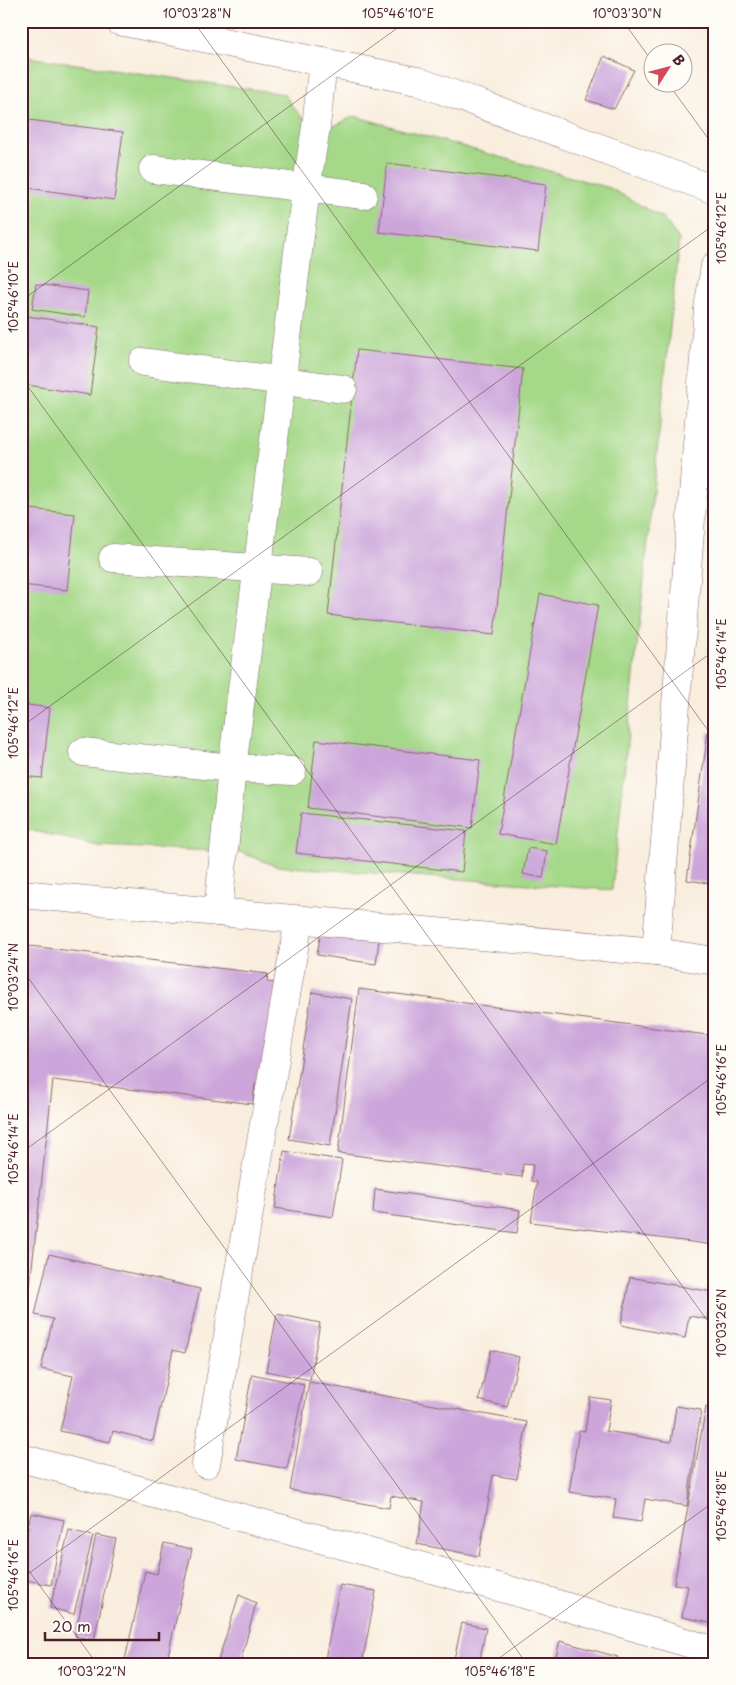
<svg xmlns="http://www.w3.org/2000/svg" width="736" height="1685" font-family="'Playpen Sans',sans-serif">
  <rect width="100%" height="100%" fill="#fdfcf7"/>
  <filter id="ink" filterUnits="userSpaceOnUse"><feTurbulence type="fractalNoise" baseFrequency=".02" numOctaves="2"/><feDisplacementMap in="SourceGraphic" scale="10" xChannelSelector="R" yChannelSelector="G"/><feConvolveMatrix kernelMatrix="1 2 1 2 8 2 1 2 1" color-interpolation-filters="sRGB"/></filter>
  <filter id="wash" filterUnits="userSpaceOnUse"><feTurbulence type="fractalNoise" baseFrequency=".0096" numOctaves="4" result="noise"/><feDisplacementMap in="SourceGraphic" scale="20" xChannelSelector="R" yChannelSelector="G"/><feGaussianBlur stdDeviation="1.12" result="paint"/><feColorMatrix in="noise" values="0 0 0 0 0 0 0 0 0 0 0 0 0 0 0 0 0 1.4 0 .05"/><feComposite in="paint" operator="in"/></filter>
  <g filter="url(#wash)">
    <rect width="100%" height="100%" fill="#f9eede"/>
    <!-- green -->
    <path fill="#a5d888" stroke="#787c5a" d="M21,56l263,38c12,17 25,38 49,32 7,-2 14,-7 21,-10l256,72 53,30 16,21 -67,651 -336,-24 -36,-14 -142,-6 -77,-18z"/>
    <g id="blocks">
      <!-- building -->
      <g fill="#cca5da">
        <path d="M604,56l30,14 -20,39 -28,-9z"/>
        <path d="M21,119l102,13 -9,68 -93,-13z"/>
        <path d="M387,163l159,21 -8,67 -159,-19z"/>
        <path d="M36,284l52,7 -3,26 -53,-8z"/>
        <path d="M21,315l78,12 -9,68 -69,-11z"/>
        <path d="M357,350l166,19 -29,266 -166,-20z"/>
        <path d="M21,508l54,6 -8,76 -46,-5z"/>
        <path d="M540,594l58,11 -42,239 -58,-10z"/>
        <path d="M21,704l29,4 -8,70 -21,-2z"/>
        <path d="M708,732l7,1v151l-28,-4z"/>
        <path d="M316,740l164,20 -8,68 -164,-20z"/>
        <path d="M301,813l165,18 -4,41 -166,-19z"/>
        <path d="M528,848l19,3 -4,27 -20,-4z"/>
        <path d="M321,931l58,9 -3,24 -59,-9z"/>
        <path d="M21,945l247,29 -1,8 17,2 -17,101 -12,-1 -2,20 -200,-24 -30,267h-2z"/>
        <path d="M359,989l356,47v209l-184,-23 6,-40 -6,-1 2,-16 -10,-1 -1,13 -184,-24z"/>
        <path d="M312,992l40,7 -22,147 -41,-7z"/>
        <path d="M284,1151l58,9 -9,57 -58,-9z"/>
        <path d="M375,1189l145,21 -3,23 -144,-20z"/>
        <path d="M49,1254l151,35 -15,64 -12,-3 -20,91 -40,-10 -3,11 -50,-11 13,-55 -32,-7 12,-50 -18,-4z"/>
        <path d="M630,1277l82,15 -5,27 -18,-3 -4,22 -64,-13z"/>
        <path d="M277,1314l43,9 -10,57 -44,-9z"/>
        <path d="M491,1350l28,7 -12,50 -28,-7z"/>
        <path d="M714,1370h1v29l-5,-1z"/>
        <path d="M252,1374l52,11 -17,84 -51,-10z"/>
        <path d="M309,1382l218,40 -10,57 -24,-4 -14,81 -62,-12 7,-42 -33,-6 -2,12 -99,-18z"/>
        <path d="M590,1397l21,3 -5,31 65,11 5,-36 25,4 -14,96 -42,-7 -4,23 -28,-4 3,-19 -47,-7 10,-62 6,1z"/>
        <path d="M706,1407l9,2v215l-33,-7 6,-31 -14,-2z"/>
        <path d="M31,1513l33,7 -13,65 -30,-6v-16z"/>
        <path d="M69,1530l24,6 -19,78 -24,-6z"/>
        <path d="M96,1535l20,4 -22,101 -19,-4z"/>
        <path d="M164,1543l28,6 -26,115h-42l21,-93 12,3z"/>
        <path d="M340,1585l36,6 -14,73h-38z"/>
        <path d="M239,1595l17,8 -16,61h-23z"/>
        <path d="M462,1623l24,5 -7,36h-26z"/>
        <path d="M560,1641l58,16 -2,7h-62z"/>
      </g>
    </g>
  </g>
  <g filter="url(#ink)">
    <use href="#blocks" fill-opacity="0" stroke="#87676a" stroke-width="1"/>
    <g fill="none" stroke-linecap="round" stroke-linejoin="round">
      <defs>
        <g id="minor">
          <path d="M119,21l298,60 298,109"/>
          <path d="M153,169l210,26"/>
          <path d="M143,362l200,27"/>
          <path d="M113,558l196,14"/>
          <path d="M83,752l149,16 74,-579 10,-62 7,-65"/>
          <path d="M21,894l635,58 59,9"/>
          <path d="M218,912l14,-144 60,3"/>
          <path d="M656,952l52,-643 7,-43"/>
          <path d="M21,1458l506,137 188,56"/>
          <path d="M206,1464l93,-545"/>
        </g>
      </defs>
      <!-- minor casing -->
      <use href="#minor" stroke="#87676a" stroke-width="29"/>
      <!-- minor -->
      <use href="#minor" stroke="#fff" stroke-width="28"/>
    </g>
  </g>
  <!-- ticks -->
  <path fill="none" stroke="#4a1f2b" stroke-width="1" stroke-opacity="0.45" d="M193,21l522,719M623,21l31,43M667,82l48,66M21,301l386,-280M21,377l694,954M21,727l694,-503M21,968l506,696M21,1153l694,-503M21,1560l76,104M21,1579l694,-504M491,1664l224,-163"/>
  <!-- margin -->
  <rect width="736" height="1685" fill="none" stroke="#fdfcf7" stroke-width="55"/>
  <!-- north arrow -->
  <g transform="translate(668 68) rotate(54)"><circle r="24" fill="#fdfcf7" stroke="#b5a4a5"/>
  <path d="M0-4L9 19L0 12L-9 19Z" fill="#d1495b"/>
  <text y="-8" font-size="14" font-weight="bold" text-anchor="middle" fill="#4a1f2b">B</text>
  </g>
  <!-- scale -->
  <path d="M45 1632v8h114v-8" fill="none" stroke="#4a1f2b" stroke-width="2.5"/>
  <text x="52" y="1632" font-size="15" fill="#4a1f2b" stroke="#fdfcf7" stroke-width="4" paint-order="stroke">20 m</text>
  <rect x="28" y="28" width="680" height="1630" fill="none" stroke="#4a1f2b" stroke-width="2"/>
  <g font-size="12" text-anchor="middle" fill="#4a1f2b">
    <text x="197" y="18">10°03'28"N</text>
    <text x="398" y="18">105°46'10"E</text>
    <text x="627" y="18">10°03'30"N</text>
    <text transform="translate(722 228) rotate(-90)" y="4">105°46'12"E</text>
    <text transform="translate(14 297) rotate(-90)" y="4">105°46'10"E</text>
    <text transform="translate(722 654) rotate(-90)" y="4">105°46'14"E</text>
    <text transform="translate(14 723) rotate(-90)" y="4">105°46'12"E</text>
    <text transform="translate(14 977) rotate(-90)" y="4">10°03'24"N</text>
    <text transform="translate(722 1080) rotate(-90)" y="4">105°46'16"E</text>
    <text transform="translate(14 1149) rotate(-90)" y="4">105°46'14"E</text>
    <text transform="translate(722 1323) rotate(-90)" y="4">10°03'26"N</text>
    <text transform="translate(722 1506) rotate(-90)" y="4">105°46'18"E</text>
    <text transform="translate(14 1575) rotate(-90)" y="4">105°46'16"E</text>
    <text x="92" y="1676">10°03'22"N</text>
    <text x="500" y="1676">105°46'18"E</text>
  </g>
</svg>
